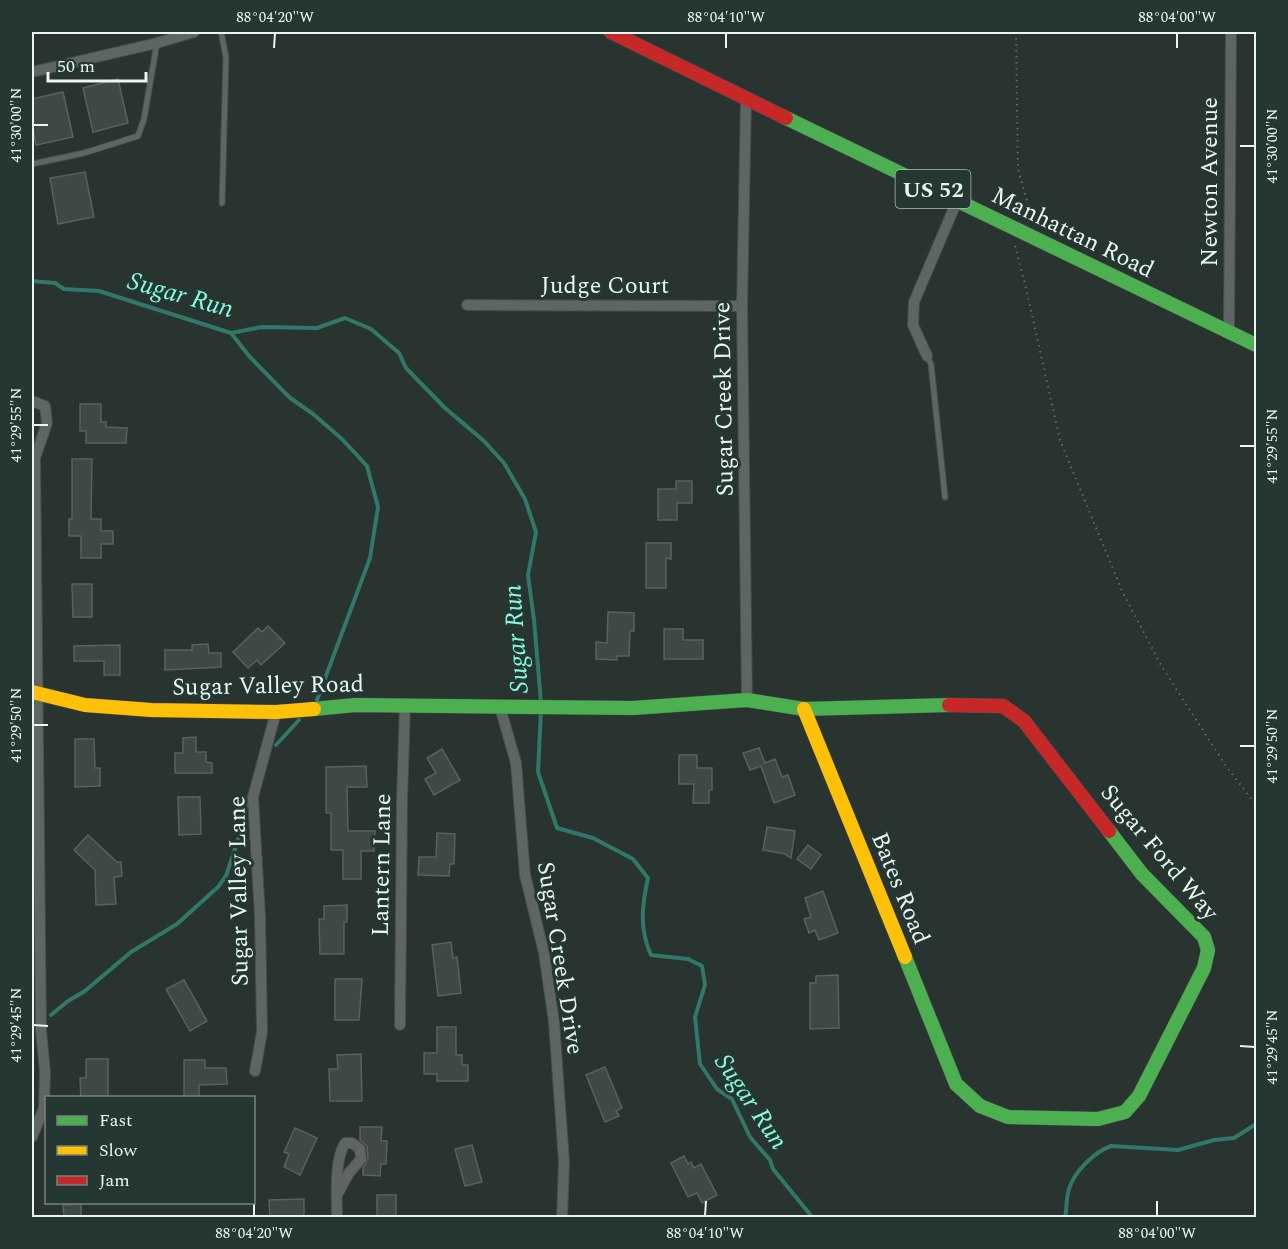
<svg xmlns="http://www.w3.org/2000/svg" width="1288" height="1249" font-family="Spectral,serif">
  <rect width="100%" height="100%" fill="#293330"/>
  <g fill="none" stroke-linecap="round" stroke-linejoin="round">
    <!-- stream -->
    <g stroke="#317869" stroke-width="4">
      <path d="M32,281l23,2 9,6 35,2 132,42 31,-6 55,1 28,-10 26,11 28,24 7,15 39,40 39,33 20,22 21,36 11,33 -8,43 6,45 7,82"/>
      <path d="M231,333l18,23 40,41 24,17 29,25 25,27 11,41 -8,51 -53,142"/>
      <path d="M541,710l-3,62 19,56 36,10 40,21 15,19c-6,28 -9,50 3,77l37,4 14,7 3,19 -10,32 5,47 17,25 15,10 18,38 20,23 3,9 40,49"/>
      <path d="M276,745l23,-25"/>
      <path d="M51,1015l17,-14 17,-10 46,-39 46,-28 41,-37 8,-11 16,-48 3,-18 4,-14"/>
      <path d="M1065,1218c2,-10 1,-20 4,-29 5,-17 25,-37 42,-43l67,4 36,-10 20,-2 22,-14"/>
    </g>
  </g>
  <!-- building -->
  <g fill="#404846" stroke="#58615e" stroke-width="1.5">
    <path d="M118,79l10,44 -35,9 -10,-44z"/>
    <path d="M63,92l10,45 -37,8 -4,-21v-25z"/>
    <path d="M85,172l9,45 -36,7 -8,-46z"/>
    <path d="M80,404h21v18h5v5l21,1 -1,15h-40v-12h-6z"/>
    <path d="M72,459h20l-1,60h10v12h12v13h-12v14h-20v-22h-12v-17h3z"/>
    <path d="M676,481h16v22h-15v17h-19v-31h18z"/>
    <path d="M646,543h25v16l-5,-1v30h-20z"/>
    <path d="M72,584h20v33h-19z"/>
    <path d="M608,612l26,1v18h-4l-1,25h-12v4l-21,-1v-17l11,1z"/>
    <path d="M268,626l17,17 -24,22 -4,-5 -9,8 -15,-16 25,-24 4,4z"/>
    <path d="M664,629h19v11h20v19h-39z"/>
    <path d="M208,644l1,9h12v14l-56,3v-20h27v-5z"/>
    <path d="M120,645v30h-16v-14h-30v-15z"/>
    <path d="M196,737v15h10v10l6,1v10h-37v-20h8v-15z"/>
    <path d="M75,739h19l1,29h5v18l-25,1z"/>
    <path d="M759,748l6,15 10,-4 7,18 6,-2 7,20 -21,8 -13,-37 -11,4 -7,-17z"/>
    <path d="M442,749l18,31 -26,15 -9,-16 11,-6 -9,-15z"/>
    <path d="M679,755h18v13h15v22h-3v13h-16l1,-19h-15z"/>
    <path d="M366,766l1,21h-20l1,44h27l-1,20h-13v28h-18v-29h-12v-37h-5v-46z"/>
    <path d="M178,797h22l1,37 -22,1z"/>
    <path d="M767,827l28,4 -4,27 -6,-4 -22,-4z"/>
    <path d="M437,833l18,1 -1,30h-4l-1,12 -31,-1 1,-18h17z"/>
    <path d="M88,835l29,27h4l1,14 -8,1 2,27 -20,1 -1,-35 -21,-20z"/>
    <path d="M808,845l13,10 -10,14 -14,-10z"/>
    <path d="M823,891l15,42 -19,7 -4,-10 -6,3 -5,-14 7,-2 -6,-19z"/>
    <path d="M347,905v17h-3v32h-24l-1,-35h5v-13z"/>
    <path d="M451,942l2,16 4,-1 4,36 -23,3 -6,-51z"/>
    <path d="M838,975l1,53 -29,1v-46h6v-7z"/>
    <path d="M335,979h27l-3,41h-24z"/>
    <path d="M184,980l23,41 -17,10 -24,-42z"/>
    <path d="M437,1027h19v28h6v10h6v16h-31v-7h-13v-21h13z"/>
    <path d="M361,1054l1,47h-32l-1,-32h9l-1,-14z"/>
    <path d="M86,1059h22v39h-27l-1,-20h6z"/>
    <path d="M184,1060h21v8h21l1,16 -28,1v13h-15z"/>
    <path d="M605,1067l17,41 -6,3 3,5 -14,6 -19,-47z"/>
    <path d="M360,1127h22l-1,14h6l-1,23h-5l-1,12 -17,-1v-7l5,-10 -1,-12 -7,-6z"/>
    <path d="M295,1128l22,10 -17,37 -16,-8 5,-13 -5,-2z"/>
    <path d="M472,1145l10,37 -17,4 -10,-37z"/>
    <path d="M684,1156l4,8 3,-2 3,6 7,-4 16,31 -15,8 -5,-10 -9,4 -17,-34z"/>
    <rect x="377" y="1195" width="19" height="23"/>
    <path d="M304,1199v18l-34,1 -1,-18z"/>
    <path d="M81,1204v14h-17l-1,-13z"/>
  </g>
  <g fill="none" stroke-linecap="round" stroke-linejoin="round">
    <defs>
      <g id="lane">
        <path d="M221,32l5,25 -4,146"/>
        <path d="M32,164l52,-11 54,-17 6,-17 13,-76"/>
        <path d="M927,356l4,8 14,133"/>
      </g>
      <g id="street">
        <path d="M32,72l125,-29 37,-11"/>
        <path d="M746,98l-4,208 5,394"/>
        <path d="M467,305l275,1"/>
        <path d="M1229,332l2,-300"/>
        <path d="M927,356l-14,-31 1,-23 43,-101"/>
        <path d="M32,401l13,5 2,17 -12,35 6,572 4,42 -1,36 -12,29"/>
        <path d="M500,707l16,56 9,112 19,78 10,69 10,140 -2,56"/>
        <path d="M400,1025l2,-224 3,-96"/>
        <path d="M255,1071l7,-39 -2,-116 -7,-119 23,-85"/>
        <path d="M337,1218c0,-21 -3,-58 8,-75h7l8,6 1,10 -12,14 -12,22"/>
      </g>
      <g id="fast">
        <path d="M786,118l470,227"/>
        <path d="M314,709l41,-4 278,3 114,-8 57,9 145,-4"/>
        <path d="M905,957l51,127 24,22 28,11 90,2 27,-7 14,-16 65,-128 4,-18 -4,-13 -62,-63 -33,-43"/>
      </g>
      <g id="slow">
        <path d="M32,692l53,13 66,5 125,2 38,-3"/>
        <path d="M804,709l101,248"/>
      </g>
      <g id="jam">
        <path d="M611,32l175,86"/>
        <path d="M949,705l54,1 21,15 85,110"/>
      </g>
    </defs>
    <!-- lane casing -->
    <use href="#lane" stroke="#454e4c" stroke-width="7"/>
    <!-- street casing -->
    <use href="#street" stroke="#454e4c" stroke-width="12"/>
    <!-- fast casing -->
    <use href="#fast" stroke="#454e4c" stroke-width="15"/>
    <!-- slow casing -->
    <use href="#slow" stroke="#454e4c" stroke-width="15"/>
    <!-- jam casing -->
    <use href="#jam" stroke="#454e4c" stroke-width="15"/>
    <!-- path -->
    <g stroke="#646b69" stroke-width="2" stroke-dasharray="1.5 4.5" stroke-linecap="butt">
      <path d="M1016,32l2,137 9,32v18"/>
      <path d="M1015,246l10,38 35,156 62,151 40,76 64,99 30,39"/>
    </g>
    <!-- lane -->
    <use href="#lane" stroke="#5f6564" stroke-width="5"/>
    <!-- street -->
    <use href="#street" stroke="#5f6564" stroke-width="10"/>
    <!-- fast -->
    <use href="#fast" stroke="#4caf50" stroke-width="14"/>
    <!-- slow -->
    <use href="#slow" stroke="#ffc107" stroke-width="14"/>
    <!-- jam -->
    <use href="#jam" stroke="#c62828" stroke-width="14"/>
  </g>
  <!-- ticks -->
  <path fill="none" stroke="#ebf6f3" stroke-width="2" d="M274,48l1,-15M726,48v-15M1177,48v-15M33,125h15M1240,146h15M33,425h15M1240,446h15M33,725h15M1240,746h15M33,1025l15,1M1240,1046l15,1M254,1216v-15M705,1216l1,-15M1157,1216v-15"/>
  <g text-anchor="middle" stroke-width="6" stroke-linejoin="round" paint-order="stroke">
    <!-- shield labels -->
    <rect fill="#253732" stroke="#b0bdb9" stroke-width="1.5" x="895.5" y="170" width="75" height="38" rx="4.5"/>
    <g font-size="22" font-weight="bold" fill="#ebf6f3">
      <text x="933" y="197">US 52</text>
    </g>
    <!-- street labels -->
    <g font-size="24" fill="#ebf6f3" stroke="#253732">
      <text transform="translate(1209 182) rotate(-90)" y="8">Newton Avenue</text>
      <text transform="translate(1073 232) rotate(26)" y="8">Manhattan Road</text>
      <text x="605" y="293">Judge Court</text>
      <text transform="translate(723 399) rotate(-91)" y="8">Sugar Creek Drive</text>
      <text transform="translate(268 685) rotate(-1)" y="8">Sugar Valley Road</text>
      <text transform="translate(1160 852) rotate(50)" y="8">Sugar Ford Way</text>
      <text transform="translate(381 865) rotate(-89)" y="8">Lantern Lane</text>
      <text transform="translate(901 888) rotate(68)" y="8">Bates Road</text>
      <text transform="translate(238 891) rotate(-91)" y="8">Sugar Valley Lane</text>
      <text transform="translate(561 958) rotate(81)" y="8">Sugar Creek Drive</text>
    </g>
    <!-- water labels -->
    <g font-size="26" font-style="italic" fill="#87f7dd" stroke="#253732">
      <text transform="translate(181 294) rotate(16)" y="9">Sugar Run</text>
      <text transform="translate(515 639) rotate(-94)" y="9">Sugar Run</text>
      <text transform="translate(752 1101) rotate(56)" y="9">Sugar Run</text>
    </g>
  </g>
  <!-- border -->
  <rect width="1288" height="1249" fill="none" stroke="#253732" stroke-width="66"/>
  <!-- legend -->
  <rect x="45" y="1096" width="210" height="108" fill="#253732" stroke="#74837f" stroke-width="1.5"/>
  <rect x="57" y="1116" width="30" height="9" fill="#4caf50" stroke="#74837f" stroke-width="1.5"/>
  <text x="99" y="1126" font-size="18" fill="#ebf6f3">Fast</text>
  <rect x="57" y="1146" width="30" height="9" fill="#ffc107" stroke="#74837f" stroke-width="1.5"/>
  <text x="99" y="1156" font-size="18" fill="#ebf6f3">Slow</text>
  <rect x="57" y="1176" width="30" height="9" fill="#c62828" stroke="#74837f" stroke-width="1.5"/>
  <text x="99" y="1186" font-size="18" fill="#ebf6f3">Jam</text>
  <!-- scale -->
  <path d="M48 72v9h98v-9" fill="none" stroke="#ebf6f3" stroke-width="3"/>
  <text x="57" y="72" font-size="18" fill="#ebf6f3" stroke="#253732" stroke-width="4.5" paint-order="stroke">50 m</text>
  <rect x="33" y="33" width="1222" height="1183" fill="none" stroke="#ebf6f3" stroke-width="2"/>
  <g font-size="15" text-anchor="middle" fill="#ebf6f3">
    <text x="275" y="22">88°04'20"W</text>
    <text x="726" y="22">88°04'10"W</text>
    <text x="1177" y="22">88°04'00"W</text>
    <text transform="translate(16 125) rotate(-90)" y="5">41°30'00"N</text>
    <text transform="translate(1272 146) rotate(-90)" y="5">41°30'00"N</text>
    <text transform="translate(16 425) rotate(-90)" y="5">41°29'55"N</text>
    <text transform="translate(1272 446) rotate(-90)" y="5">41°29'55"N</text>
    <text transform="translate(16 725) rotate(-90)" y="5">41°29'50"N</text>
    <text transform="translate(1272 746) rotate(-90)" y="5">41°29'50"N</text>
    <text transform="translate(16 1025) rotate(-90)" y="5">41°29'45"N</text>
    <text transform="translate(1272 1047) rotate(-90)" y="5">41°29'45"N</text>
    <text x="254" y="1238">88°04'20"W</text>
    <text x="705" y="1238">88°04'10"W</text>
    <text x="1157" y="1238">88°04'00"W</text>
  </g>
</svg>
